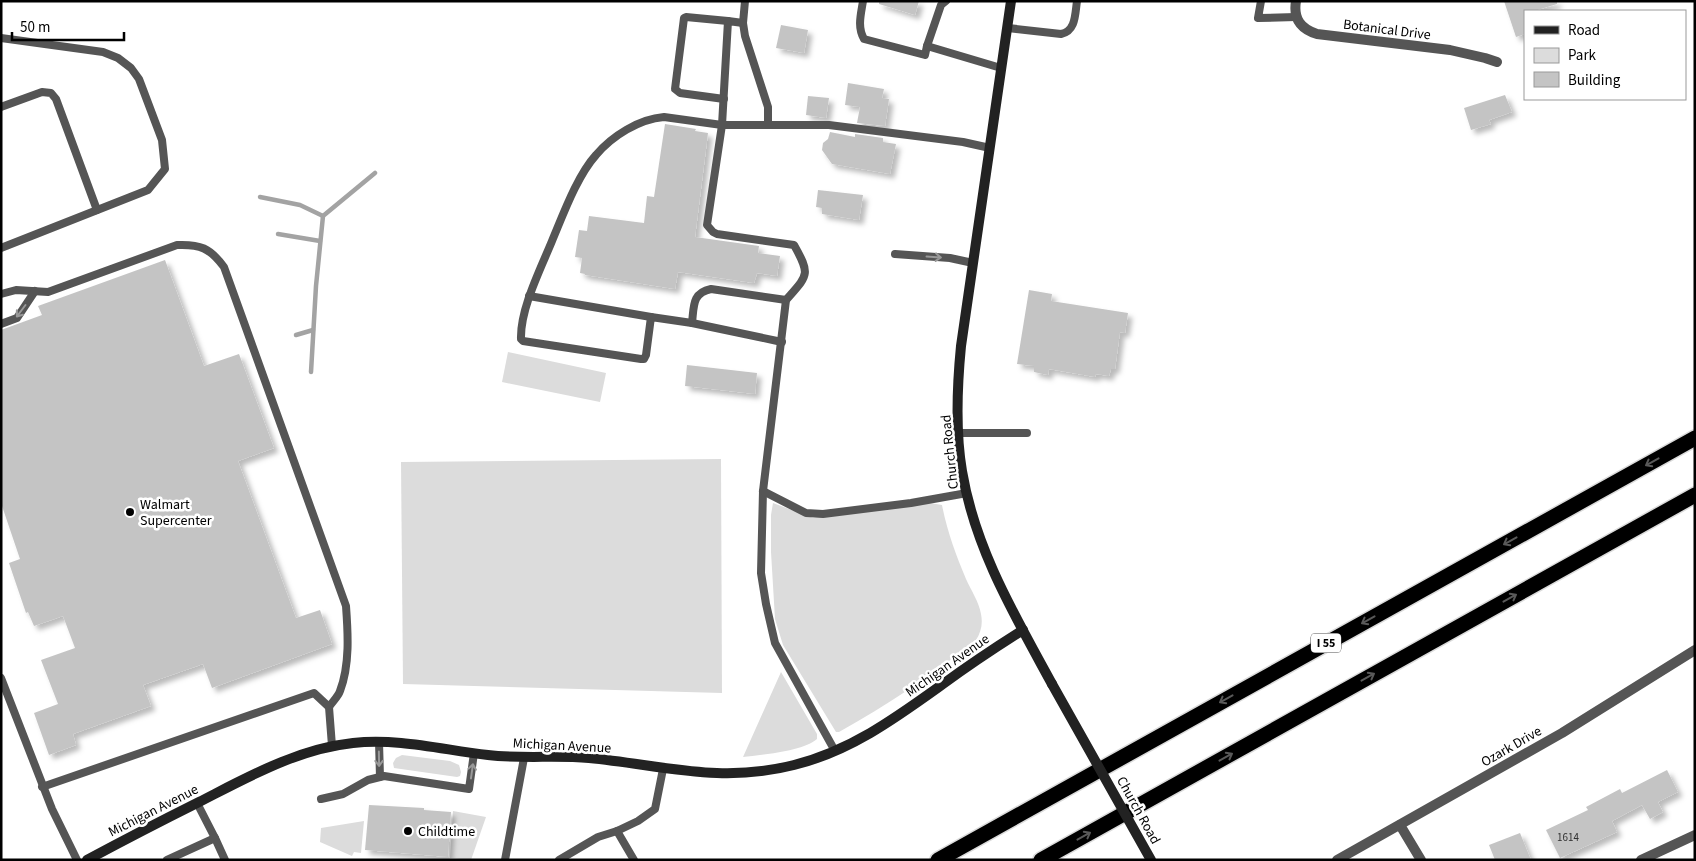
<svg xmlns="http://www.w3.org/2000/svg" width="1696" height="861" font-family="'Source Sans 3',sans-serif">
  <defs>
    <filter id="shadow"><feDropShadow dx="4.5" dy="4.5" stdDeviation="2.5" flood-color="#0004"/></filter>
  </defs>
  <rect width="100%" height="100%" fill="#fff"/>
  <!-- green -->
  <g fill="#dcdcdc">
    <path d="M508,352l98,21 -6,29 -98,-20z"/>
    <path d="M721,459l1,234 -319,-9 -2,-222z"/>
    <path d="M773,503l40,15 117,-15 12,2c5,26 14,50 24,74 5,11 13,23 15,35 2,10 0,18 -5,26 -43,35 -89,65 -137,92h-3l-53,-87 -8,-26 -4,-67v-37z"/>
    <path d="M781,672l36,62v5c-13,12 -56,16 -74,18z"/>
    <path d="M402,755l48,6 9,4 2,7 -1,4 -3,1 -63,-9 -1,-5 3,-5z"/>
    <path d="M453,811l33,6 -15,43 -21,-2z"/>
    <path d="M364,821l-3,32 -7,-1 -2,4 -32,-14 1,-14z"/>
  </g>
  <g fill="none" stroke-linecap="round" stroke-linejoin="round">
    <!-- stream -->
    <g stroke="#a3a3a3" stroke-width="4.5">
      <path d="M260,197l40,8 23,11"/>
      <path d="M278,234l42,7"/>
      <path d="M296,335l17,-5"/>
      <path d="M311,372l5,-86 7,-70 52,-43"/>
    </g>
  </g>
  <!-- building -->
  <g fill="#c4c4c4" filter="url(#shadow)">
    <path d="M879,1h40l-4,14 -36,-11z"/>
    <path d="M1504,1h53v3l-23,7h-9v23l-9,3z"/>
    <path d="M781,25l27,5 -4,23 -28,-5z"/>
    <path d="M848,83l36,6 -2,9 7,1 -4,27 -28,-3 3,-16 -15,-2z"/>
    <path d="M1505,95l7,17 -23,8 2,4 -20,6 -7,-22z"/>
    <path d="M808,96l21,2 -3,20 -20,-3z"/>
    <path d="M665,124l31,5 -1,2 13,2 -13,104 64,9 -1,7 22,3 -3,20 -20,-3 -3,10 -76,-11 -3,17 -90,-14v-1l-5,-1 2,-15 -7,-1 4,-27 8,1 2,-15 55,7 3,-27 7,1z"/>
    <path d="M830,132l25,5v-3l28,4v4l13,2 -6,30 -58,-10 -10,-14 1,-7 5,-4z"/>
    <path d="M818,190l45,5 -4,25 -37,-6v-6l-6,-1z"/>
    <path d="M165,260l39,106 35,-12 35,94 -36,13 58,157 24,-8 12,34 -120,44 -9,-24 -60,21 8,21 -78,28 3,11 -27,10 -15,-42 24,-9 -17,-44 34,-12 -12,-32 -29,10 -6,-14 -2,1 -17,-50 11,-4 -19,-56v-173l41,-15 -4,-9z"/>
    <path d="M1029,290l23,4 -1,7 77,12 -3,20 -5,-1 -5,37h-4l-2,7 -13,-2 -1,3 -46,-8 -1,6 -14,-3v-6l-17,-2z"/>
    <path d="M687,365l70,8 -2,21 -70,-8z"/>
    <path d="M1667,770l11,22 -20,10 5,10 -13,7 -8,-14 -30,16 5,11 -57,26 -14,-28 42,-20 -2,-3 34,-18 2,4z"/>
    <path d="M369,805l55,3v2l27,2 -3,45 -83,-7z"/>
    <path d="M1520,833l11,27h-36l-6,-15z"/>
  </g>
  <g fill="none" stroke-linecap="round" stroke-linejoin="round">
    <defs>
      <g id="highway">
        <path d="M938,860l757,-422"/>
        <path d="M1041,860l654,-365"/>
      </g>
    </defs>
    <!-- highway casing -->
    <use href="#highway" stroke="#dbdbdb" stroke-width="18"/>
    <!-- lane -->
    <g stroke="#555" stroke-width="8">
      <path d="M745,1l-2,22 2,13 23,71v18"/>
      <path d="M863,1c-2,13 -6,26 1,38l61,16 2,-9"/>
      <path d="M946,1l-5,4 -14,41 74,22"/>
      <path d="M1261,1l-3,17 38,-1"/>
      <path d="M743,23l-15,-2 -6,104 -15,100 6,7 4,2 77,11c17,30 14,30 -8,55l-23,191 -2,82 5,31 9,39 60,108"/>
      <path d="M1008,28l53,6c15,-3 14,-20 16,-33"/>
      <path d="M1,38l102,14 15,6 13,10 8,11 23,61 3,29 -17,21 -147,58"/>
      <path d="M724,99l-44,-6 -5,-4 9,-71 2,-1 42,4"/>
      <path d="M1,107l41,-15 9,1 5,6 41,111"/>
      <path d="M895,254l55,4 23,5"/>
      <path d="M1,294l15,-4 32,2 129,-47c23,-1 33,3 47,22l122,339c2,27 4,59 -6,85 -2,6 -8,11 -11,16"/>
      <path d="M529,296l122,21"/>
      <path d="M692,323c2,-17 0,-30 19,-34l75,11"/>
      <path d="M1,324l16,-6 18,-27"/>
      <path d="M782,342l-90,-19 -41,-6 -5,38 -2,4h-3l-118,-18 -2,-2c-1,-30 20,-71 31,-98 11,-26 25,-65 44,-86 16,-19 43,-36 68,-38l58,8h107l134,17 27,6"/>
      <path d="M958,433h69"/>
      <path d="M763,491l43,22 17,1 88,-11 56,-10"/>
      <path d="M1,678l51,131 25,51"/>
      <path d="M379,742l1,35"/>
      <path d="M42,787l272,-94 15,14 3,39"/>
      <path d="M321,799l22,-5 25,-14 16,-4 85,13 5,-36"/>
      <path d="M197,803l18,35"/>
      <path d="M617,831l17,29"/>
      <path d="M167,860l48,-22 10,22"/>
      <path d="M505,860l19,-102"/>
      <path d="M559,860l39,-23 19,-6 21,-10 17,-12 8,-40"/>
    </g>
    <!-- street -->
    <g stroke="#555" stroke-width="10">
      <path d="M1296,1c-3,18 5,28 21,33l133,16 35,8 12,4"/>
      <path d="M1400,825l21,35"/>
      <path d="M1337,860l225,-127 133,-83"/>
      <path d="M1641,860l54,-25"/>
    </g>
    <!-- secondary -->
    <g stroke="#222" stroke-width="10">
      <path d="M1011,1l-50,345c-4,41 -6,84 1,125 13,78 53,145 90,213"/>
      <path d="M87,860c37,-20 74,-39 112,-58 49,-25 98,-53 154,-59 46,-5 90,7 135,12 34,4 68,0 101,3 73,7 131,26 205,7 57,-14 103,-48 149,-81 26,-19 53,-37 80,-54"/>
    </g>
    <!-- highway -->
    <use href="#highway" stroke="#000" stroke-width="15"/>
    <!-- secondary-bridge -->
    <path stroke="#222" stroke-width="10" d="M1052,684l99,176"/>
  </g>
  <!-- one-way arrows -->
  <defs><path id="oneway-shaft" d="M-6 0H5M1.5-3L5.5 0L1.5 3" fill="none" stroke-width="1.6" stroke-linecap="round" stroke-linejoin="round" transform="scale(1.25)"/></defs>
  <g stroke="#999">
    <use href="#oneway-shaft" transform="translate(934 257) rotate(4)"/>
    <use href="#oneway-shaft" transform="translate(21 311) rotate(127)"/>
    <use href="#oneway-shaft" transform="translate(379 759) rotate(89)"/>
    <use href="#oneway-shaft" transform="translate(472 771) rotate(-82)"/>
  </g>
  <g stroke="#595959">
    <use href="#oneway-shaft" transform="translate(1652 462) rotate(151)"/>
    <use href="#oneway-shaft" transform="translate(1510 541) rotate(151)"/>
    <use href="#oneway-shaft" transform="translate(1510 598) rotate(-29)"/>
    <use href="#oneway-shaft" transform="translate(1368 620) rotate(151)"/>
    <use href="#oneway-shaft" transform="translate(1368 677) rotate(-29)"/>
    <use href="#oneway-shaft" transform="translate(1226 699) rotate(151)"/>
    <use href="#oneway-shaft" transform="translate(1226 757) rotate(-29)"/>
    <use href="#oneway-shaft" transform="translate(1084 836) rotate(-29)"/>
  </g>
  <!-- markers -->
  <g fill="#000" stroke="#fff" stroke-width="2">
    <circle cx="130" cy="512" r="5"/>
    <circle cx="408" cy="831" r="5"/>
  </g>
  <g text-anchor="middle" stroke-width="5" stroke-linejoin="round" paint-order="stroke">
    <!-- number labels -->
    <g font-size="11" fill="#313131">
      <text x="1568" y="841">1614</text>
    </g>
    <!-- shield labels -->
    <rect fill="#fff" stroke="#4c4c4c" stroke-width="1" x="1311" y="633.5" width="30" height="19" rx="4"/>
    <g font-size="12" font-weight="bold" fill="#000">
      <text x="1326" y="647">I 55</text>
    </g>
    <!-- street labels -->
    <g font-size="14" fill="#000" stroke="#fff">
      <text transform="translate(1387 29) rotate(7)" y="5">Botanical Drive</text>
      <text transform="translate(949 452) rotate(-96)" y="5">Church Road</text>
      <text transform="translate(947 665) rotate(-35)" y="5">Michigan Avenue</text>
      <text transform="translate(562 745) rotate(3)" y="5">Michigan Avenue</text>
      <text transform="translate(1511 746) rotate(-30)" y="5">Ozark Drive</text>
      <text transform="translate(153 810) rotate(-27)" y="5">Michigan Avenue</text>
      <text transform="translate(1139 810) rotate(61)" y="5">Church Road</text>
    </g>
    <!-- poi labels -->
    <g font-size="14" fill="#000" stroke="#fff" text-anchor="start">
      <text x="140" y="509">Walmart<tspan x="140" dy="16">Supercenter</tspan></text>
      <text x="418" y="836">Childtime</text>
    </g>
  </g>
  <!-- border -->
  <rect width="1696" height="861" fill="none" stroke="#000000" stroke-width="5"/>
  <!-- legend -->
  <rect x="1524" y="10" width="162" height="90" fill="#ffffff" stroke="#999999"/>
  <rect x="1534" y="26" width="25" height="8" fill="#222222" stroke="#999999"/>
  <text x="1568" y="35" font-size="15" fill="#000000">Road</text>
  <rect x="1534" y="48" width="25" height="15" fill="#dcdcdc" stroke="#999999"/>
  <text x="1568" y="60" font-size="15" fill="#000000">Park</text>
  <rect x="1534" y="72" width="25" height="15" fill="#c4c4c4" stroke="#999999"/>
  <text x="1568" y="85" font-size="15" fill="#000000">Building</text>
  <!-- scale -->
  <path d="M12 32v8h112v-8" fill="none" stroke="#000000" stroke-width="2.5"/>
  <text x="20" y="32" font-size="15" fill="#000000" stroke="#ffffff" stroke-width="4" paint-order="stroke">50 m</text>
</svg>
